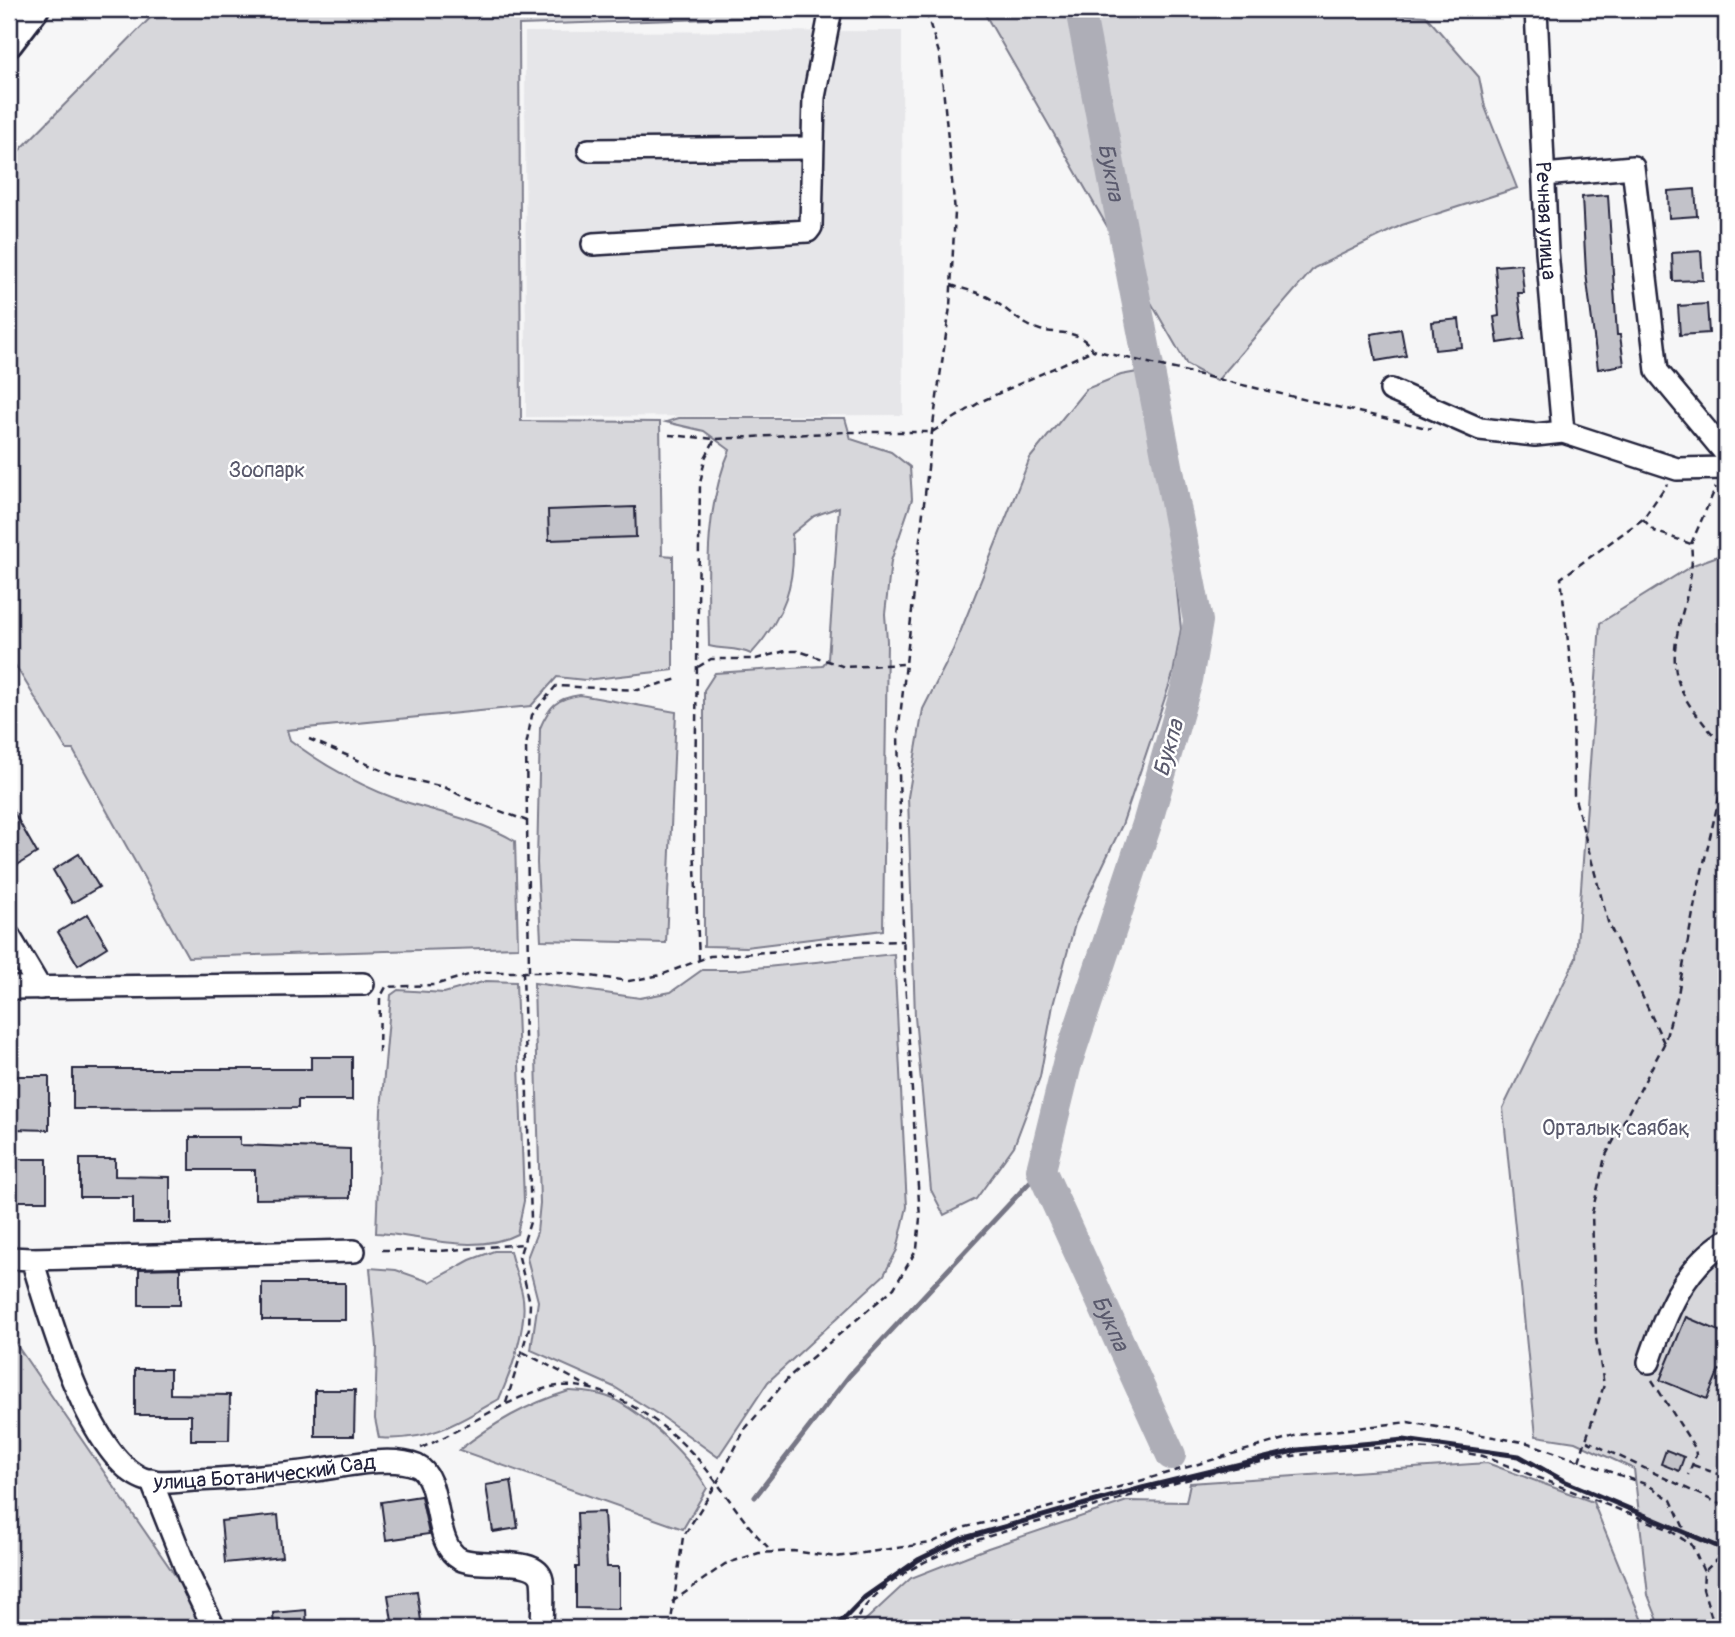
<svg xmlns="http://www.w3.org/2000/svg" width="1735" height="1637" font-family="Pangolin,sans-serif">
  <rect width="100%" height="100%" fill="#f6f6f7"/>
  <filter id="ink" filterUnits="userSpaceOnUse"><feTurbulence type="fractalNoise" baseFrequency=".0143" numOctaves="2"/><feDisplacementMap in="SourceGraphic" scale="14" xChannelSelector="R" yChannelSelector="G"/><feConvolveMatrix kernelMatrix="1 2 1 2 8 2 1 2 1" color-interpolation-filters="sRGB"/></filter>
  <g filter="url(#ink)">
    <!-- built -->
    <path fill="#e6e6e9" d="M902,31l1,384 -377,2 -1,-385z"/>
    <!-- green -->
    <g fill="#d7d7db" stroke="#7c7c8b" stroke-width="2">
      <path d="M159,9h646l-1,7 -285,9 2,396 139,1 2,133 11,1v114l-88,10 -28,-3 -26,29 -244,24 3,10c34,26 77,50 119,63 37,11 72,18 106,38l3,106 -330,10 -115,-207h-6l-58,-95v-494z"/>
      <path d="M982,9h325l119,7 53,61 6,30 32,81 -115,37 -88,43 -97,113 -30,-16z"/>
      <path d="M1143,371l30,183 8,75 -8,45 -51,151 -47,99 -22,81 -13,72 -26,69 -38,53 -32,16 -13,-25 -16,-173 -7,-220 15,-88 30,-59 77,-192 56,-69 35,-14z"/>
      <path d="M679,418h166l6,21 40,13 19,15 2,32 -21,62 -6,53 2,27 -4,289 -137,17 -42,-1v-256l11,-17 107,-7 6,-7 11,-152 -25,9 -22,18c5,48 -8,84 -41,120 -15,-7 -27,-4 -42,-8 -1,-65 -6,-136 21,-196l-26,-19 -38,-9z"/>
      <path d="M1726,553v1075h-65l-13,-33 -14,-126 -59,-27 -39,-6 -33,-328 73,-150 24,-335 93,-58z"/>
      <path d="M580,695l96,17 -10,231 -125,-3 -4,-77 3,-135c9,-21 16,-30 40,-33z"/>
      <path d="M894,954l13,253 -10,43 -13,25 -116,107 -50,75 -54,-39 -50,-31 -83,-37 7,-49 -11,-43 10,-26 3,-29 -6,-220 106,15 31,-6 31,-22h34z"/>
      <path d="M486,981l30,1 8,219 -7,33c-43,22 -96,1 -141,-1l5,-123 10,-115 7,-5 46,3z"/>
      <path d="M494,1251h16c3,15 9,28 12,42 7,29 -11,80 -23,106 -41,24 -70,43 -120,39l-4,-19 2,-72 -7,-79 26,2 34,12 40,-22z"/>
      <path d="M9,1334l172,250 21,44h-193z"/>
      <path d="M569,1391c16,1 34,2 48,10 31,16 73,57 90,87l-24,41 -224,-79c35,-27 68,-46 110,-59z"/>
      <path d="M1487,1463l106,39 52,126h-788l54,-50 77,-30 139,-47 59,1 4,-19z"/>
    </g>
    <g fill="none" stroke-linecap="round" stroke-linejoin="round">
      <!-- stream -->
      <path stroke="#767685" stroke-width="5" d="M755,1497l94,-121 192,-206"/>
      <!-- river -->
      <path stroke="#aeaeb7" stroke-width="30" id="s1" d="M1080,9l118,612 -10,59 -41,144 -80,240 -26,106 130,285"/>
    </g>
    <!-- building -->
    <g fill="#c2c2c9" stroke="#22223b" stroke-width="2">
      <path d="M1695,189l2,27 -28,2 -1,-27z"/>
      <path d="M1608,195l9,140h3l4,30 -26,4 -12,-96 -4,-76z"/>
      <path d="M1701,251l2,29 -30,1 -1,-28z"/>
      <path d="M1521,264l3,29h-6l6,46 -26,4 -4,-26 5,-1 -4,-50z"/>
      <path d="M1707,304l2,29 -29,2 -2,-29z"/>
      <path d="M1459,319l3,28 -27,3 -3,-28z"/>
      <path d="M1401,329l5,27 -30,5 -5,-27z"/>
      <path d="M635,507l1,30 -87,3 -1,-30z"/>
      <path d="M9,804l28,49 -28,17z"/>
      <path d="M79,854l20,33 -27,16 -19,-33z"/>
      <path d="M88,914l19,33 -29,18 -20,-33z"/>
      <path d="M311,1057h41v43h-54v8l-225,1v-40h238z"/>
      <path d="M13,1076h36v54l-36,-1z"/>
      <path d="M190,1137h50v8l110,4v49l-95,1v-29h-65z"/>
      <path d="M13,1159h34v42h-35z"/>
      <path d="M80,1159h35v17l55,1v46h-37v-26h-53z"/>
      <path d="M180,1268v37h-41v-36z"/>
      <rect x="262" y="1283" width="83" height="37"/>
      <path d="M1686,1317l40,17v38l-7,-2 -12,29 -47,-19z"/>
      <path d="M135,1369h35v25l60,1 -1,45h-38v-25h-56z"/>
      <path d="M315,1390h40l-1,46h-39z"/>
      <path d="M1666,1450l18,7 -5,14 -18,-7z"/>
      <path d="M511,1481l7,47 -25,4 -7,-47z"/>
      <path d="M421,1496l8,38 -43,6 -5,-38z"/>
      <path d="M604,1512l3,55h12v42l-43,-1v-41h3l-2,-54z"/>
      <path d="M278,1515l4,42 -57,6 -4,-42z"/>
      <path d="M417,1591l5,37h-29l-5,-33z"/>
      <path d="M306,1610l1,18h-33l-1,-15z"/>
    </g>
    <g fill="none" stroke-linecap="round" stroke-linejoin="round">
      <defs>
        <g id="minor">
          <path id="s2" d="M1536,9l11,242 16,181"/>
          <path d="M589,150l223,-2"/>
          <path d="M1544,175l89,-8 24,204 69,83"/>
          <path d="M593,244l215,-13 3,-4 3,-130 17,-88"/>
          <path d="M1391,390l89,39 55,6 28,-3 114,37 49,-1"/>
          <path d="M9,936l31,52"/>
          <path d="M9,988l354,-4"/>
          <path id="s3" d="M9,1258l23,1c16,53 58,205 115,221 15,4 33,1 48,0 41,-2 81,-4 122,-10 27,-4 74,-15 100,-4 26,12 15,79 43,93 20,10 77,-5 82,21 2,15 0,33 0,48"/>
          <path d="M32,1259l322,-8"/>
          <path d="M1649,1362c16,-47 34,-94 77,-121"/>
          <path d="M151,1480l38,96 25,52"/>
        </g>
        <path id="major" d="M9,43l26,-34"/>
      </defs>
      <!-- minor casing -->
      <use href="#minor" stroke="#22223b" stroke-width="26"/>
      <!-- major casing -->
      <use href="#major" stroke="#22223b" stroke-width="32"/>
      <!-- path -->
      <g stroke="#22223b" stroke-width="2.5" stroke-dasharray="7 5" stroke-linecap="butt">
        <path d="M951,285c11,4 23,6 32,10 22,9 33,28 57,35 22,5 38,-2 53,20l338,79"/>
        <path d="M669,435l46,4 131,-7h86l50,-31 111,-51"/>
        <path d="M1643,519l11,12 37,13c8,64 -44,108 5,170 10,11 17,24 30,30"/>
        <path d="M1691,544l25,-57"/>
        <path d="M698,667l13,-8h45l29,-8h14l46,16 60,-3"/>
        <path d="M309,739l86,37 49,11 24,12 59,22"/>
        <path d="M699,961l-5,-117 6,-360 5,-26 10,-19"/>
        <path d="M529,971l-3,-225 6,-31 24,-29 82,4 40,-11"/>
        <path d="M1664,1043l-56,-121 -34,-127 -1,-107 -12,-110 82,-59 24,-35"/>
        <path d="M379,1053l1,-55 6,-11 48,-2 45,-13h80l70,9 32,-6 49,-19 72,-5 36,-8 86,-2"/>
        <path d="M382,1250l58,1 83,-7"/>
        <path d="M523,1352l68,36"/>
        <path d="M1652,1380l43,68 1,7 -8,20"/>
        <path d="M506,1403l23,-75 1,-25 -11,-46 12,-38 -8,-246"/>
        <path d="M1587,1441l139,66"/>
        <path d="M421,1448c42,-18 83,-48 126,-60 54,-14 122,37 156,77 24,29 42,61 70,87"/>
        <path d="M1579,1461l25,-76 -8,-47 -4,-125 13,-56 59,-113 14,-50 18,-97 30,-129"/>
        <path d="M1693,1465l33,12"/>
        <path d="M672,1602l53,-38 34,-11 34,-2 43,6 95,-14 35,-16 74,-17 258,-75 110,-13 120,21 120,42 23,15 33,72"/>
        <path d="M670,1628l13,-91 34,-54 28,-54 46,-54 103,-87 23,-39 3,-31 -16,-254 -6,-229 34,-303 18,-125 5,-95 -15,-156 -15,-47"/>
        <path d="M853,1628c10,-31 53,-58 82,-71 47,-22 98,-33 147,-47 93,-27 192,-59 290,-62 37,-1 75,1 111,8l185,73 26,18"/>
        <path d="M1715,1628l-12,-39 1,-17 22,-22"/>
      </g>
      <!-- minor -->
      <use href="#minor" stroke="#fff" stroke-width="21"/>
      <!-- major -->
      <use href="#major" stroke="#fff" stroke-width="26"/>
      <!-- rail -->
      <path stroke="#22223b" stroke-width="5" d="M835,1628l30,-31 53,-37 43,-21 181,-51 156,-38 106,-10 115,16 45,25 162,69"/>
    </g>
  </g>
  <g text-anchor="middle" stroke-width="5" stroke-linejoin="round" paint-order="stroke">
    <!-- street labels -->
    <g font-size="21" fill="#22223b" stroke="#fff">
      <text dy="7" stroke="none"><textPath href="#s2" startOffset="212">Речная улица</textPath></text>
      <text dy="7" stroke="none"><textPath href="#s3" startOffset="397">улица Ботанический Сад</textPath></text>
    </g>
    <!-- park labels -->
    <g font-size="21" fill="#58586b" stroke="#fff">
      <text x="267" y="477">Зоопарк</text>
      <text x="1616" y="1135">Орталық саябақ</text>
    </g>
    <!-- water labels -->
    <g font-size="23" font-style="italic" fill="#5a5a6d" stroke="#fff">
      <text dy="8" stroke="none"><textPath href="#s1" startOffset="166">Букпа</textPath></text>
      <text transform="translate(1168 748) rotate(-74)" y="8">Букпа</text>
      <text dy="8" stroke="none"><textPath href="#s1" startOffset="1363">Букпа</textPath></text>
    </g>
  </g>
  <!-- margin -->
  <rect width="1735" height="1637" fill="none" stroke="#fff" stroke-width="35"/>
  <rect x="18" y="18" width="1700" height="1602" fill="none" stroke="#22223b" stroke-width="2.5" filter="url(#ink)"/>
</svg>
